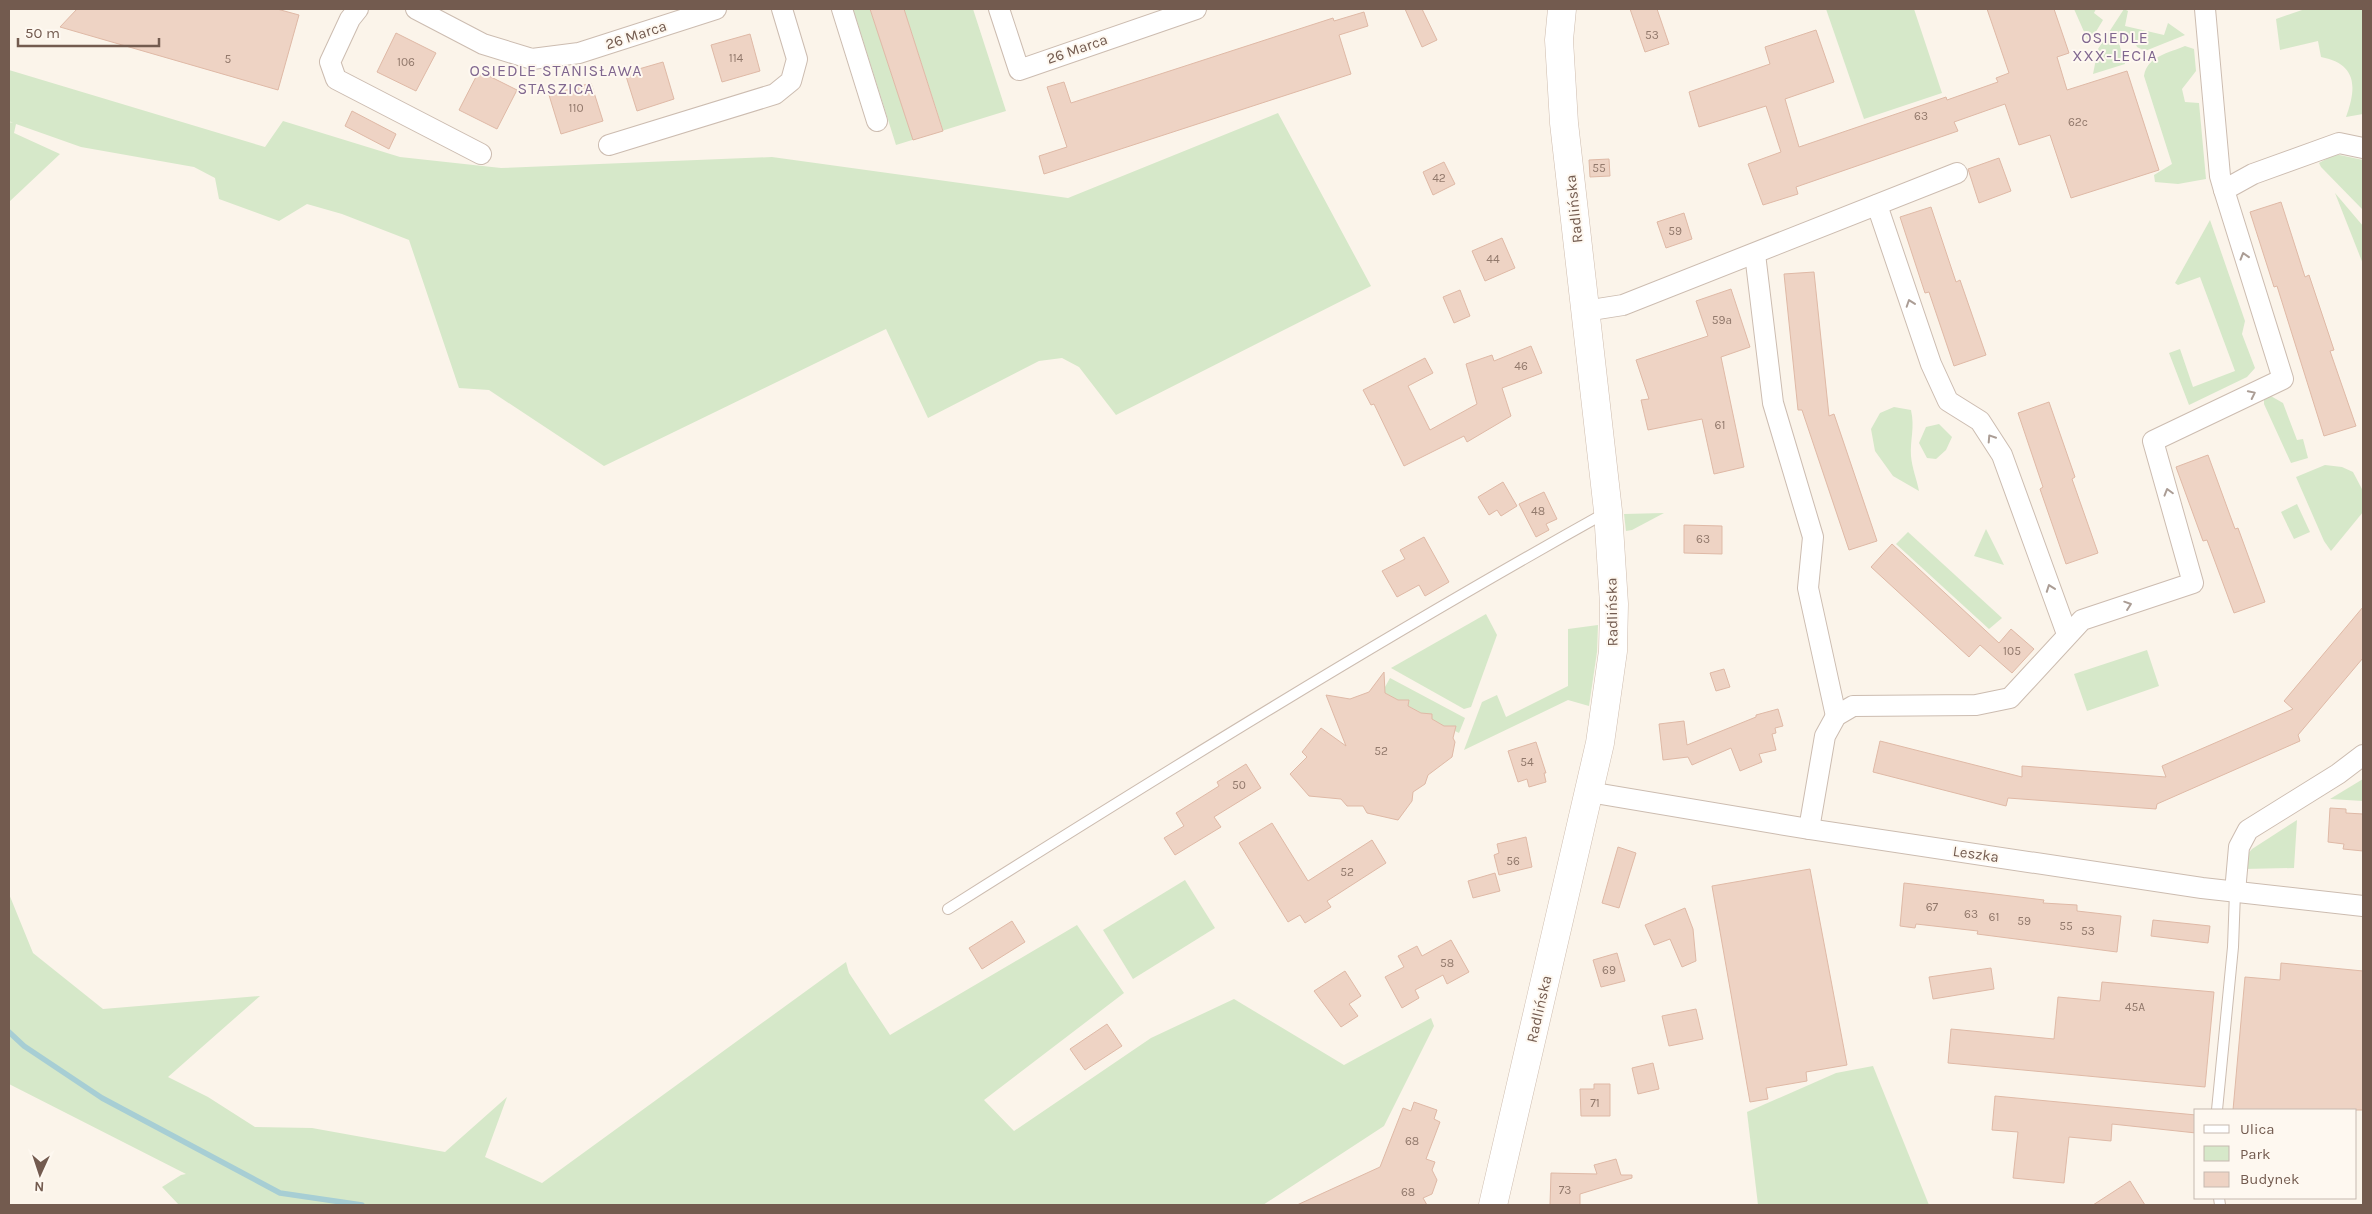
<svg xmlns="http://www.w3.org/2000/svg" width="2372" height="1214" font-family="Karla,sans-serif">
  <rect width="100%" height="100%" fill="#fbf4ea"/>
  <!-- green -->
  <g fill="#d6e8c9">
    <path d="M853,9h17l43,131 30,-10 -39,-121h69l33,102 -110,34z"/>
    <path d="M1826,9h88l28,84 -78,26z"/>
    <path d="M2074,9h22l-2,4 9,7 -14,23z"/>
    <path d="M2124,9l4,2 -3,15 39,9 4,-12 17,12 -40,16 -8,-4 -3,-8 -15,4 6,21 -32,10 5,-25z"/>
    <path d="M2305,9h58v105l-17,3c11,-30 11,-53 -25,-60l-3,-16 -38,9 -4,-31z"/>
    <path d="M2185,46l9,3 2,22 -14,18 3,13 14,1 7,76 -28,5 -23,-2 -1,-7 18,-11 -28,-88c3,-20 25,-23 41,-30z"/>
    <path d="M9,70l256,77 18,-26 117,36 101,11 271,-11 296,41 210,-85 93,173 -255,129 -37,-48 -17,-9 -23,3 -111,57 -42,-89 -282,137 -115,-76 -30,-2 -50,-148 -67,-26 -35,-10 -28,17 -60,-22 -4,-21 -21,-11 -113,-20 -65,-23 -2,9 46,21 -51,48v-80l4,1 -4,-2z"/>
    <path d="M2335,154l28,6v50l-42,-43 -2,-4z"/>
    <path d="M2335,193l28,33v38z"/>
    <path d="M2210,220l35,101 -3,13 13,34 -8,9 -58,28 -20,-52 11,-4 13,38 42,-16 -35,-94 -22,8 -3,-2z"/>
    <path d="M2269,395l14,8 14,37 6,-1 5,19 -17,5 -27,-59v-6z"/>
    <path d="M1894,407l17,3c4,18 -1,29 0,46 1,12 6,24 8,35l-26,-15 -18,-25 -4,-22 9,-16z"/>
    <path d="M1939,424l13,13 -6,13 -10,9 -9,-1 -8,-15 7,-16z"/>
    <path d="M2325,465l17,2 11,5 10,19v21l-32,39 -7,-10 -28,-64z"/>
    <path d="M2297,504l13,28 -16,7 -13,-27z"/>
    <path d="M1664,513l-32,17 -6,1 -2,-17z"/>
    <path d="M1986,529l18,36 -30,-9z"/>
    <path d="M1908,532l94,86 -13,11 -93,-85z"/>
    <path d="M1486,614l11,21 -26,72 -7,2 -73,-41z"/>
    <path d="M1598,625l-1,27 -8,54 -21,-6 -104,50 18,-48 15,-7 9,22 62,-31v-57z"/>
    <path d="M2147,650l12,36 -72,25 -13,-37z"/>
    <path d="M1390,678l75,40 -6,15 -4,-2 1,-5 -4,5 -20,-12v-5h-3v3l-21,-11 1,-6 -4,4 -20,-11v-6z"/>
    <path d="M2363,779v22l-33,-2z"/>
    <path d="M2297,820l-3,48 -50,1 3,-14 5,-6z"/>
    <path d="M1185,880l30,48 -82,51 -30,-49z"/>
    <path d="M9,894l24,59 70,56 157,-13 -92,81 40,20 47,30 57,1 133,24 62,-55 -22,60 57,26 304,-221 3,11 41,62 187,-110 47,68 -140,107 30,31 137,-93 83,-39 110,66 87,-47 3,8 -50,100 -121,79h-1084l-17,-18 19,-12 5,-1 -177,-90z"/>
    <path d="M1873,1066l56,139h-171l-11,-93 89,-39z"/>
  </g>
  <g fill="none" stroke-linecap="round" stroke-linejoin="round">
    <!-- stream -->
    <path stroke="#a7ced4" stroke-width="5.5" d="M9,1032l15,14 78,52 178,95 82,12"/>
  </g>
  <!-- building -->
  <g fill="#eed3c4" stroke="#dfb9a6">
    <path d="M77,9h200l22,6 -21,75 -218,-63z"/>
    <path d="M870,9h34l39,122 -30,9z"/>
    <path d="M1405,9h17l15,31 -15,7z"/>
    <path d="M1630,9h27l12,35 -24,8z"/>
    <path d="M1987,9h67l15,44 -12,4 10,33 60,-19 32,99 -88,28 -21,-63 -31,10 -14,-41 -51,18 4,9 -162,56 2,7 -35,11 -15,-41 33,-12 -15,-46 -67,21 -10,-35 81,-28 -5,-17 51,-17 18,52 -49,17 14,48 147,-50 1,3 51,-18 -2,-4 13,-5z"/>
    <path d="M1364,12l4,14 -29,9 12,39 -307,100 -5,-18 28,-9 -20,-60 17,-5 7,21 262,-85 1,3z"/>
    <path d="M396,33l40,20 -20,38 -39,-19z"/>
    <path d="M750,34l10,37 -38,11 -11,-37z"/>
    <path d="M663,62l11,37 -37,12 -12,-38z"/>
    <path d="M479,71l38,19 -20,39 -38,-19z"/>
    <path d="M591,83l12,38 -42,13 -12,-39z"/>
    <path d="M352,111l44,23 -7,15 -44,-23z"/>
    <path d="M1999,158l12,33 -32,12 -11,-34z"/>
    <path d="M1609,159l1,17 -20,1 -1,-17z"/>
    <path d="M1444,162l11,22 -22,11 -10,-23z"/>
    <path d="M2281,202l24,75 4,-2 25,75 -4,1 26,75 -32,10 -47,-150 -3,1 -24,-75z"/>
    <path d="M1931,207l25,75 4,-2 26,75 -32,11 -25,-74 -4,1 -25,-76z"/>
    <path d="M1684,213l8,26 -26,9 -9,-26z"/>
    <path d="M1502,238l13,30 -30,13 -13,-30z"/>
    <path d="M1814,272l15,144 5,-2 43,127 -28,9 -47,-140h-4l-14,-136z"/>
    <path d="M1731,289l19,58 -29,10 23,110 -30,7 -12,-55 -54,11 -7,-30 8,-1 -13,-39 72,-24 -12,-35z"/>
    <path d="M1460,290l10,26 -16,7 -11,-26z"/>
    <path d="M1531,346l11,27 -40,15 9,28 -44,26 -3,-6 -60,30 -30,-62 -3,1 -8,-15 62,-32 8,15 -25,13 22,44 47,-26 -11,-40 26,-9 2,6z"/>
    <path d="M2049,402l26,75 -3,2 26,74 -32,11 -26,-75 3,-2 -25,-74z"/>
    <path d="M2208,455l27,74 3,-1 27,74 -31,11 -27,-73 -4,1 -27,-74z"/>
    <path d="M1503,482l14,24 -16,10 -4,-6 -8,5 -11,-18z"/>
    <path d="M1544,492l13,27 -11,5 3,6 -13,7 -17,-33z"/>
    <path d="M1684,525l38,1v28l-38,-1z"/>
    <path d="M1424,537l25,45 -24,14 -6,-11 -22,12 -15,-26 23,-12 -5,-9z"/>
    <path d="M1892,544l107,99 12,-14 23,20 -22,24 -32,-28 -11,12 -98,-90z"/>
    <path d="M2363,607v51l-65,77 2,6 -143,63 -1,5 -148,-11 -2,8 -133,-34 7,-31 142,36v-11l144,11 -4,-11 131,-57 -9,-8z"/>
    <path d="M1724,669l6,18 -14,4 -6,-18z"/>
    <path d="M1384,672l1,21 13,7h11l-1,6 13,7 11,1v5l12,7h12l-3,12 2,4 -3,15 -24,18 -3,9 -12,8 -1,9 -14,19 -31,-7 -4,-7h-16l-6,-7 -32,-3 -19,-22 17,-17 -5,-5 19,-24 25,18 -20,-51 24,4 19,-7z"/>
    <path d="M1778,709l5,17 -8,2 1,5 -4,1 4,16 -17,4 3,8 -22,9 -9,-23 -39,17 -4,-8 -25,3 -4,-36 25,-3 3,24 69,-28v-2z"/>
    <path d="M1536,742l10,31h-2l2,9 -17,5 -2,-8 -9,3 -10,-31z"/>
    <path d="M1246,764l15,24 -47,29 7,10 -46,28 -11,-17 20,-12 -8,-13 43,-27 -2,-4z"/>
    <path d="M2330,808l16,1v4l17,1v37l-20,-2 1,-5 -16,-2z"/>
    <path d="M1272,823l36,58 64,-41 14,23 -59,38 4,6 -26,16 -5,-8 -12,7 -49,-79z"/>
    <path d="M1526,837l6,30 -33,8 -5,-20 5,-2 -2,-9z"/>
    <path d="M1618,847l18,6 -17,55 -17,-5z"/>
    <path d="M1810,869l37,196 -41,7 1,9 -41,7 2,11 -18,3 -38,-216z"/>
    <path d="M1495,873l5,18 -27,7 -5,-17z"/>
    <path d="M1904,883l140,17 -1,3 34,2v6l44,5 -4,36 -140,-18 1,-3 -62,-7 -1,4 -15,-2z"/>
    <path d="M1685,908l8,21 3,32 -14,6 -12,-28 -16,6 -9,-20z"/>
    <path d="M2153,920l57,6 -2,17 -57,-7z"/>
    <path d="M1012,921l13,21 -43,27 -13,-21z"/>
    <path d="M1451,940l18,32 -22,12 -4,-9 -28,15 4,8 -17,10 -17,-31 19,-10 -6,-11 19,-10 5,10z"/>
    <path d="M1617,953l8,28 -24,6 -8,-27z"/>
    <path d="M2281,963l82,8v139h-130l12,-133 35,3z"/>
    <path d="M1991,968l3,21 -61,10 -4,-22z"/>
    <path d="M1345,971l16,25 -12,8 9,12 -17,11 -27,-36z"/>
    <path d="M2102,982l112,10 -9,95 -257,-24 3,-34 103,10 4,-42 42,4z"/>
    <path d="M1696,1009l7,30 -34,7 -7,-30z"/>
    <path d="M1107,1024l15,22 -37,24 -15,-21z"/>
    <path d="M1653,1063l6,26 -21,5 -6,-26z"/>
    <path d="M1594,1084h16v32h-29l-1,-27h14z"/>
    <path d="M1995,1096l201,19v18l-84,-9 -1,17 -42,-4 -5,46 -51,-5 5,-46 -26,-2z"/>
    <path d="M1414,1102l23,8 -3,9 6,3 -14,37 9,3 -3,8 5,10 -5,14 -9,4 4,7h-130l83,-38 23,-59 8,3z"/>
    <path d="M1616,1159l5,16h11v3l-52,16v11h-30l1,-32 46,1 -3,-9z"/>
    <path d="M2130,1181l15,24h-52z"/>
  </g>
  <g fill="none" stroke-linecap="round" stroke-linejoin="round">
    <defs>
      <g id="lane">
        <path d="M948,909c217,-137 435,-272 659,-397"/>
        <path d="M2217,1110l16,-163 2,-55"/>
        <path d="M2219,1198l1,7"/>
      </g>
      <g id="street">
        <path d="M358,9l-8,10 -20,43 6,17 145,75"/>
        <path d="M416,9l67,35 49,15 47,-6 137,-44"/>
        <path d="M842,9l35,112"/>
        <path d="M999,9l20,61 177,-61"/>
        <path d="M2205,9l15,167 4,14"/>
        <path d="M609,145l166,-51 16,-13 6,-22 -15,-50"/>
        <path d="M1877,205l54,159 17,37 32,20 22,34 65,179"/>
        <path d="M1755,254l18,149 40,134 -5,51 28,128"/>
        <path d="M1585,311l38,-6 334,-132"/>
        <path d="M1589,792l220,37 393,59 161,18"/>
        <path d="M1809,829l16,-93 11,-20 17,-10 123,-1 34,-7 72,-78 111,-37 -40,-142 130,-62 -59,-189 29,-16 86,-31 24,5"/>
        <path d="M2235,892l4,-45 9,-17 90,-56 25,-19"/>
      </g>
      <path id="secondary" d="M1493,1205l107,-462 13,-92 1,-47 -6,-93 -44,-388 -5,-83 3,-31"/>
    </defs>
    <!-- lane casing -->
    <use href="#lane" stroke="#ccbcb0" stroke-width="12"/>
    <!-- street casing -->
    <use href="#street" stroke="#ccbcb0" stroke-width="22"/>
    <!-- secondary casing -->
    <use href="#secondary" stroke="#cebcae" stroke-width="29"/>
    <!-- lane -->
    <use href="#lane" stroke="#fff" stroke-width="10"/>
    <!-- street -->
    <use href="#street" stroke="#fff" stroke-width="20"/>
    <!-- secondary -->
    <use href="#secondary" stroke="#fff" stroke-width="28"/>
  </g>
  <!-- one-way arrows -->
  <defs><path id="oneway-chevron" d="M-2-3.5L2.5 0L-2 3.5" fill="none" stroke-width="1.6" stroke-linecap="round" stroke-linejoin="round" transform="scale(1.25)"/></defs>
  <g stroke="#ab9d95">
    <use href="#oneway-chevron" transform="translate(2244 256) rotate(-107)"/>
    <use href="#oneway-chevron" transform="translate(1910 303) rotate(-109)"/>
    <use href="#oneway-chevron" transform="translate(2252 394) rotate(-26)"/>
    <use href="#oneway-chevron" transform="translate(1991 438) rotate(-123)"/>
    <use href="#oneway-chevron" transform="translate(2168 492) rotate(-106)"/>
    <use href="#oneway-chevron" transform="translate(2050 588) rotate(-110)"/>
    <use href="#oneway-chevron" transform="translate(2128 605) rotate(-19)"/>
  </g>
  <g text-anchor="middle" stroke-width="4" stroke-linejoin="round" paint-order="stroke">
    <!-- number labels -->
    <g font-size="12" fill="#92796c">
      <text x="1652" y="39">53</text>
      <text x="736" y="62">114</text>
      <text x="228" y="63">5</text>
      <text x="406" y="66">106</text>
      <text x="576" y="112">110</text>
      <text x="1921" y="120">63</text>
      <text x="2078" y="126">62c</text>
      <text x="1599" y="172">55</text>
      <text x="1439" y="182">42</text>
      <text x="1675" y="235">59</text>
      <text x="1493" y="263">44</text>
      <text x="1722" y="324">59a</text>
      <text x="1521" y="370">46</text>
      <text x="1720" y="429">61</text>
      <text x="1538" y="515">48</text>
      <text x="1703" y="543">63</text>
      <text x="2012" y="655">105</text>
      <text x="1381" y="755">52</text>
      <text x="1527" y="766">54</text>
      <text x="1239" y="789">50</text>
      <text x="1513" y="865">56</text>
      <text x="1347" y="876">52</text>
      <text x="1932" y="911">67</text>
      <text x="1971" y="918">63</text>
      <text x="1994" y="921">61</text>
      <text x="2024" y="925">59</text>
      <text x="2066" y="930">55</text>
      <text x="2088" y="935">53</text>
      <text x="1447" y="967">58</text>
      <text x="1609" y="974">69</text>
      <text x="2135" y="1011">45A</text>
      <text x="1595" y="1107">71</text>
      <text x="1412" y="1145">68</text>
      <text x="1565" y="1194">73</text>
      <text x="1408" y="1196">68</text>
    </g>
    <!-- street labels -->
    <g font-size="15" fill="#735b4f" stroke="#fef8f0">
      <text transform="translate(636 35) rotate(-18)" y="5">26 Marca</text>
      <text transform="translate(1077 49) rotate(-19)" y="5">26 Marca</text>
      <text transform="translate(1574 209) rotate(-96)" y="5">Radlińska</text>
      <text transform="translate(1612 612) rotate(-91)" y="5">Radlińska</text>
      <text transform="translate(1976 854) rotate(8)" y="5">Leszka</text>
      <text transform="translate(1539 1009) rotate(-77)" y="5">Radlińska</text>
    </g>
    <!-- neighbourhood labels -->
    <g font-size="16" letter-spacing="1" fill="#80678f" stroke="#fef8f0">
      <text x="2115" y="43">OSIEDLE<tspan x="2115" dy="18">XXX-LECIA</tspan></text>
      <text x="556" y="76">OSIEDLE STANISŁAWA<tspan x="556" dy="18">STASZICA</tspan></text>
    </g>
  </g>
  <!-- border -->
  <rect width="2372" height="1214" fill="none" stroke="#735b4f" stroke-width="20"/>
  <!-- legend -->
  <rect x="2194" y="1109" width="162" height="90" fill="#fef8f0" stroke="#c6b9b0"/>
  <rect x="2204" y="1125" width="25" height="8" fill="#ffffff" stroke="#c6b9b0"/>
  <text x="2240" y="1134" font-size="15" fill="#735b4f">Ulica</text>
  <rect x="2204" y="1146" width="25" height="15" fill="#d6e8c9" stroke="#c6b9b0"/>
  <text x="2240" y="1159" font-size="15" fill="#735b4f">Park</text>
  <rect x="2204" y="1172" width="25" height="15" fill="#eed3c4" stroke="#c6b9b0"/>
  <text x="2240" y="1184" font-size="15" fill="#735b4f">Budynek</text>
  <!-- north arrow -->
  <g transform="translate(40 1174) rotate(183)" stroke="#fef8f0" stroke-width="4" paint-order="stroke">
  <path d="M0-4L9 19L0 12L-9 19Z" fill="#735b4f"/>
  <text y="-8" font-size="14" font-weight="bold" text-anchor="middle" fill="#735b4f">N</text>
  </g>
  <!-- scale -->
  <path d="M18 38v8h141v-8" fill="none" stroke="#735b4f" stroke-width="2.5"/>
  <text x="25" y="38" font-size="15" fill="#735b4f" stroke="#fef8f0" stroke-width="4" paint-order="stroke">50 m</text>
</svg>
